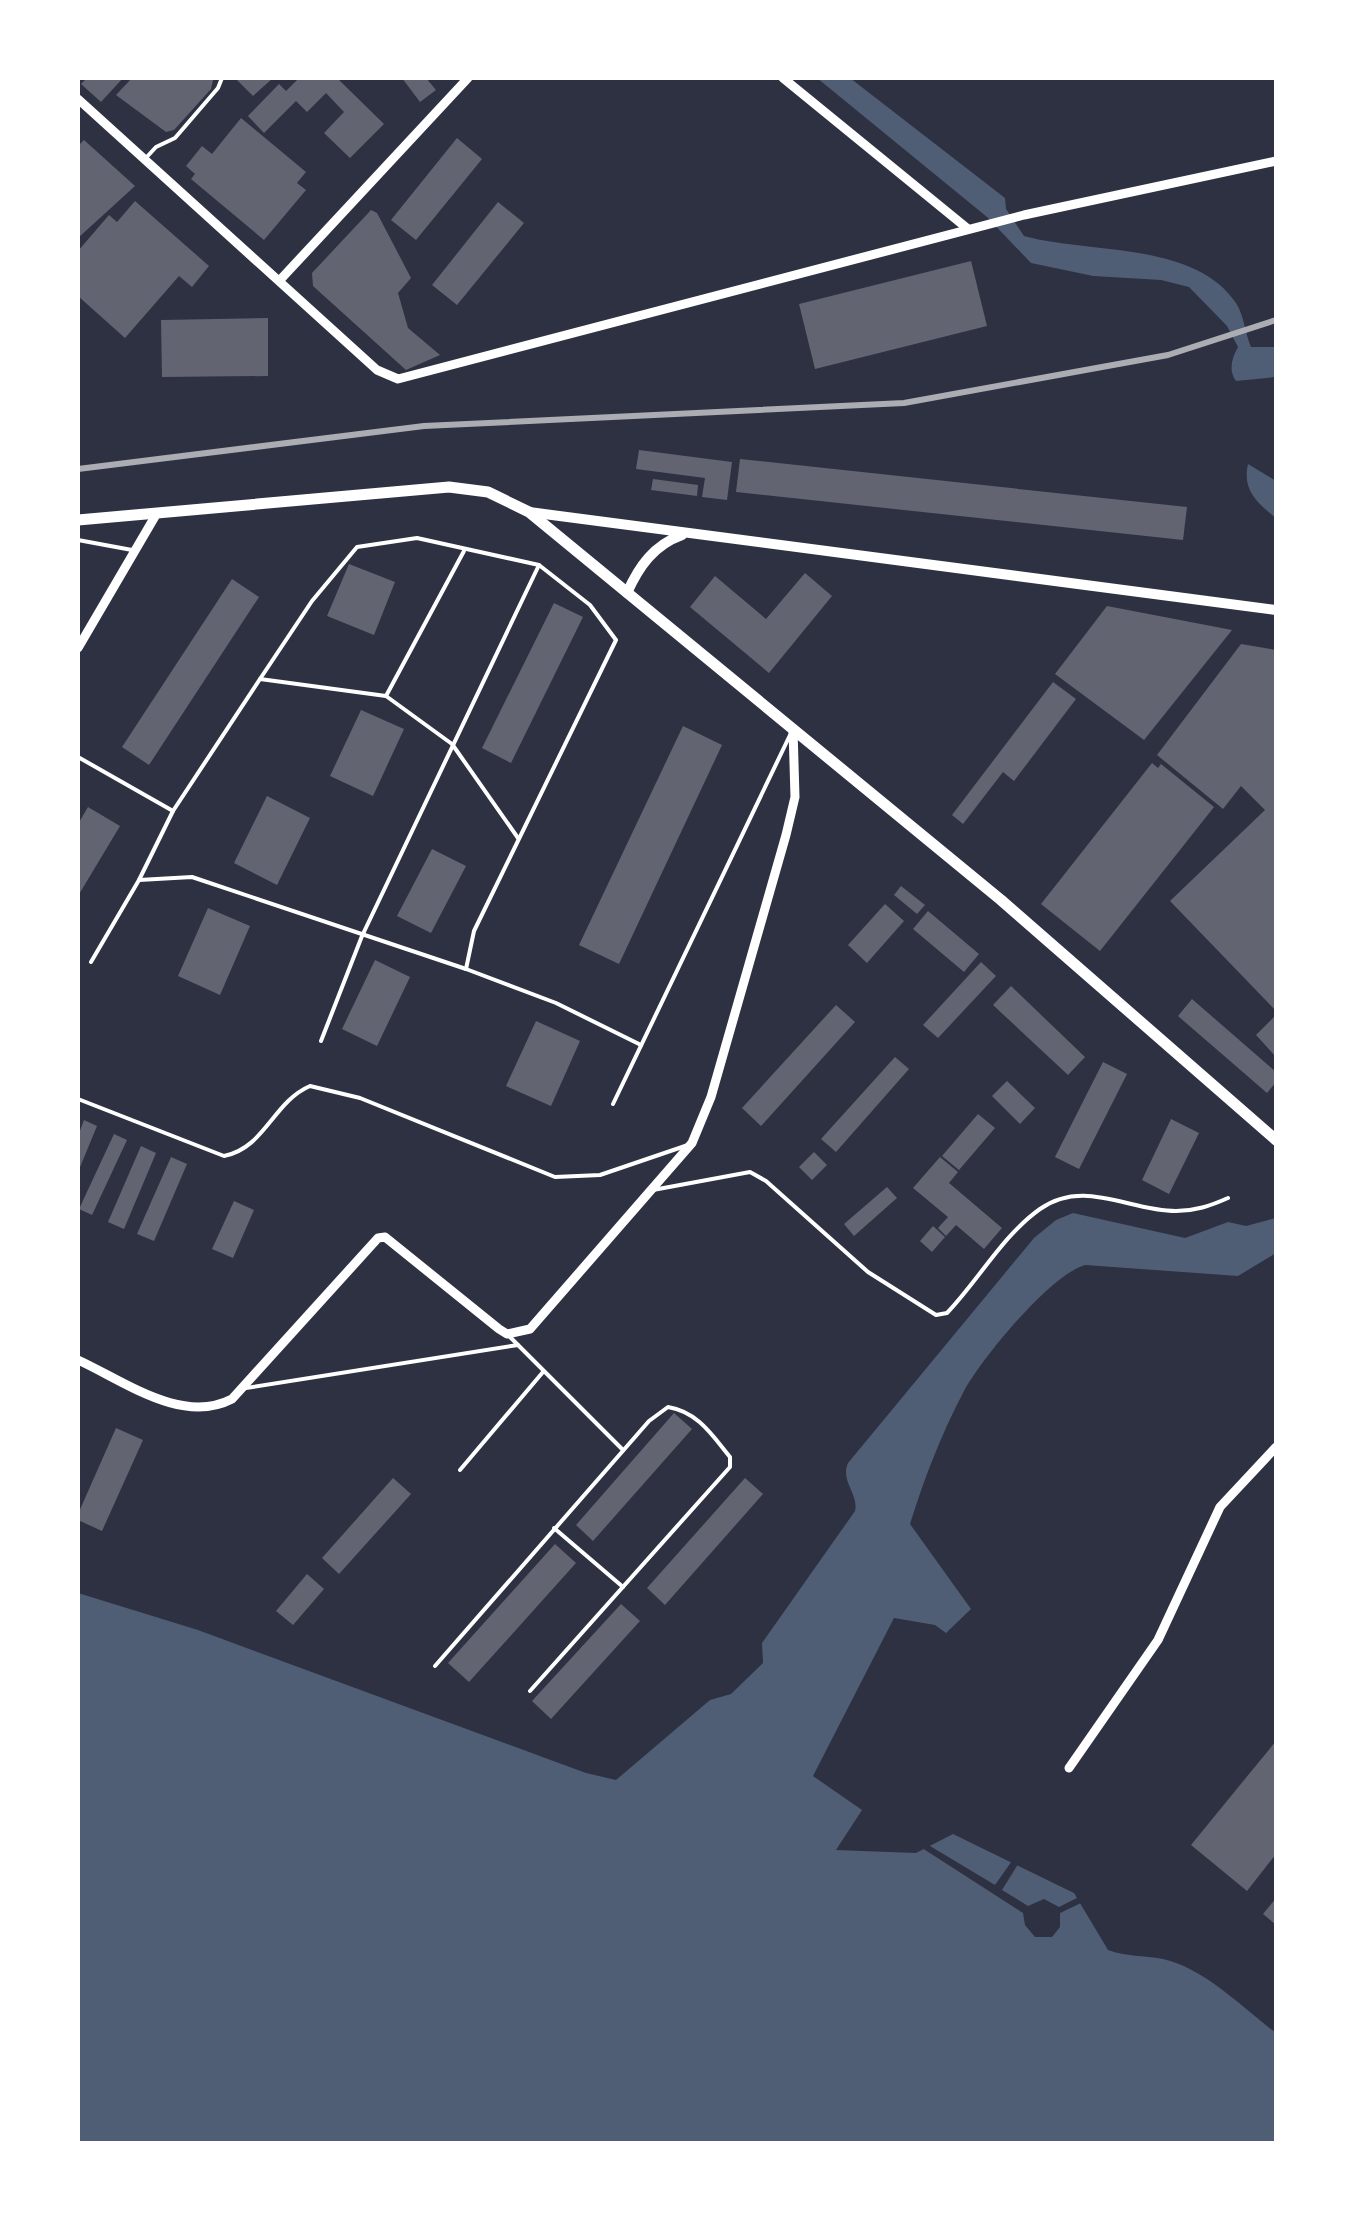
<svg xmlns="http://www.w3.org/2000/svg" width="1354" height="2221" font-family="'PT Sans',sans-serif">
  <rect width="100%" height="100%" fill="#2d3142"/>
  <!-- water -->
  <g fill="#4f5d75">
    <path d="M817,78h33l155,120 1,11 18,27c65,18 170,5 212,67 8,12 9,30 15,44h25v30l-40,4c-8,-11 -4,-23 2,-34l-11,-21 -38,-39 -28,-7 -68,-4 -62,-13 -44,-46z"/>
    <path d="M1248,464l28,17v37c-19,-15 -34,-28 -28,-54z"/>
    <path d="M1073,1213l112,25 43,-16 18,4 30,-8v35l-38,23 -153,-11c-35,10 -105,95 -122,128 -22,42 -39,86 -53,131l61,85 -25,24 -11,-8 -41,-7 -81,158 49,34 -26,40 80,3 37,-19 121,59 34,57c19,7 35,5 55,9 41,9 80,49 113,74v110h-1198v-550l120,37 388,143 30,7 94,-80 21,-6 32,-31 -1,-20 93,-132c4,-17 -15,-30 -7,-48l186,-225 22,-18z"/>
  </g>
  <!-- pier -->
  <path fill="#2d3142" d="M925,1843l70,42 19,-27 6,3 -18,29 26,16 16,-7 15,8 22,-11 2,6 -23,11v14l-8,10h-17l-10,-12 -2,-12 -104,-67z"/>
  <!-- building -->
  <g fill="#626471">
    <path d="M87,78h36l-22,24 -20,-18z"/>
    <path d="M132,78h80l1,2 -2,9 -37,41 -8,2 -50,-37z"/>
    <path d="M235,78h38l-20,18z"/>
    <path d="M299,78h38l47,46 -34,34 -26,-25 20,-21 -18,-19 -19,19 -11,-11 -32,32 -16,-17 31,-32 7,7z"/>
    <path d="M402,78h24l10,12 -16,12z"/>
    <path d="M241,118l65,54 -9,11 9,7 -42,50 -73,-61 4,-5 -9,-8 16,-20 10,8z"/>
    <path d="M457,138l25,21 -66,81 -25,-20z"/>
    <path d="M84,140l51,46 -57,52v-92z"/>
    <path d="M135,201l74,65 -17,21 -13,-11 -54,62 -47,-42v-45l31,-36 8,7z"/>
    <path d="M498,202l26,21 -67,82 -25,-20z"/>
    <path d="M371,210l6,3 34,65 -13,15 10,35 32,27 -34,15 -93,-84 -1,-13z"/>
    <path d="M971,261l16,65 -172,43 -16,-65z"/>
    <path d="M268,318v58l-106,1 -1,-57z"/>
    <path d="M639,450l93,12 -5,38 -25,-3 3,-19 -69,-9z"/>
    <path d="M740,459l447,48 -4,33 -447,-48z"/>
    <path d="M653,479l45,6 -1,11 -46,-6z"/>
    <path d="M349,564l46,18 -21,53 -47,-19z"/>
    <path d="M805,573l27,23 -63,77 -79,-66 25,-31 51,43z"/>
    <path d="M232,579l27,18 -110,168 -27,-18z"/>
    <path d="M554,603l29,14 -72,146 -29,-15z"/>
    <path d="M1107,606l125,24 -88,110 -89,-66z"/>
    <path d="M1241,644l35,6v361l-106,-110 95,-91 -24,-24 -18,23 -66,-54z"/>
    <path d="M1053,682l23,17 -62,82 -11,-9 -40,52 -11,-9z"/>
    <path d="M361,710l43,19 -31,67 -43,-20z"/>
    <path d="M683,726l39,19 -103,219 -40,-19z"/>
    <path d="M1152,763l6,5 3,-4 53,43 -114,144 -59,-47z"/>
    <path d="M267,796l43,22 -33,67 -43,-22z"/>
    <path d="M88,807l32,19 -42,70v-72z"/>
    <path d="M432,849l34,17 -35,67 -34,-17z"/>
    <path d="M901,886l24,19 -8,9 -23,-19z"/>
    <path d="M885,904l19,17 -37,42 -19,-18z"/>
    <path d="M208,908l42,18 -30,69 -42,-19z"/>
    <path d="M928,911l51,43 -15,18 -51,-43z"/>
    <path d="M375,960l35,17 -33,69 -35,-17z"/>
    <path d="M981,962l15,14 -58,62 -15,-13z"/>
    <path d="M1011,986l74,71 -17,18 -75,-70z"/>
    <path d="M1192,999l84,73v10l-9,11 -89,-77z"/>
    <path d="M836,1005l19,17 -94,104 -19,-18z"/>
    <path d="M1276,1015v42l-20,-22z"/>
    <path d="M536,1021l44,20 -29,65 -45,-20z"/>
    <path d="M895,1057l14,12 -73,83 -15,-13z"/>
    <path d="M1103,1062l24,12 -48,95 -24,-12z"/>
    <path d="M1007,1081l28,27 -15,16 -28,-28z"/>
    <path d="M978,1114l17,14 -36,42 -17,-14z"/>
    <path d="M1171,1119l28,14 -30,61 -27,-14z"/>
    <path d="M84,1120l13,6 -19,46v-36z"/>
    <path d="M114,1134l13,6 -35,75 -13,-6z"/>
    <path d="M141,1146l15,7 -32,76 -16,-7z"/>
    <path d="M814,1152l13,13 -15,15 -13,-13z"/>
    <path d="M171,1157l16,7 -33,77 -17,-7z"/>
    <path d="M940,1157l18,15 -9,11 53,45 -18,21 -28,-24 -10,11 -8,-8 10,-11 -35,-29z"/>
    <path d="M887,1187l10,11 -43,38 -10,-12z"/>
    <path d="M234,1201l20,9 -21,48 -21,-9z"/>
    <path d="M933,1226l12,11 -13,15 -12,-11z"/>
    <path d="M674,1413l18,16 -99,112 -17,-16z"/>
    <path d="M116,1428l27,12 -41,91 -24,-11v-6z"/>
    <path d="M393,1478l18,16 -72,80 -17,-16z"/>
    <path d="M745,1478l18,16 -98,111 -18,-17z"/>
    <path d="M555,1544l21,19 -107,119 -21,-19z"/>
    <path d="M307,1574l17,15 -31,36 -17,-14z"/>
    <path d="M621,1604l19,17 -89,98 -19,-18z"/>
    <path d="M1276,1741v113l-29,37 -56,-46z"/>
    <path d="M1276,1898v27l-13,-11z"/>
  </g>
  <g fill="none" stroke-linecap="round" stroke-linejoin="round">
    <!-- service -->
    <g stroke="#fff" stroke-width="4">
      <path d="M144,160l12,-13 19,-9 43,-50 4,-10"/>
      <path d="M78,540l54,10"/>
      <path d="M260,679l52,-78 45,-54 60,-9 122,27 51,40 26,35 -142,291 -8,38"/>
      <path d="M386,696l78,-145"/>
      <path d="M78,757l95,54"/>
      <path d="M139,880l53,-3 274,92 90,34 85,42"/>
      <path d="M91,962l48,-82 34,-69 87,-132 126,17 66,48 66,94"/>
      <path d="M321,1041l41,-105 177,-371"/>
      <path d="M78,1099l146,57c41,-8 49,-54 86,-70l50,12 195,79 45,-2 88,-30"/>
      <path d="M613,1104l178,-371"/>
      <path d="M653,1190l97,-18 16,9 102,91 68,43 11,-2c31,-32 56,-78 93,-104 44,-31 89,2 136,2 19,0 34,-5 52,-13"/>
      <path d="M510,1337l113,113"/>
      <path d="M246,1388l272,-43"/>
      <path d="M460,1470l83,-98"/>
      <path d="M554,1528l69,59"/>
      <path d="M435,1666l214,-245 19,-14c30,5 44,28 62,50v10l-200,224"/>
    </g>
    <!-- minor -->
    <g stroke="#fff" stroke-width="9">
      <path d="M783,78l185,151"/>
      <path d="M78,99l299,271 21,9 626,-164 252,-54"/>
      <path d="M280,280l188,-202"/>
      <path d="M78,648l79,-135"/>
      <path d="M78,1360c46,21 104,65 154,39l146,-161 7,-1 114,92 8,5 23,-5 162,-186 19,-46 75,-262 9,-38 -2,-68"/>
      <path d="M1069,1768l89,-128 62,-133 56,-60"/>
    </g>
    <!-- tertiary -->
    <g stroke="#fff" stroke-width="10">
      <path d="M529,512l747,98"/>
      <path d="M627,593c12,-27 27,-48 55,-58"/>
    </g>
    <!-- secondary -->
    <path stroke="#fff" stroke-width="11" d="M78,520l371,-33 39,5 41,20 472,388 275,240"/>
    <!-- rail -->
    <path stroke="#abadb3" stroke-width="6" d="M78,469l346,-43 480,-23 264,-48 108,-35"/>
  </g>
  <!-- border -->
  <rect width="1354" height="2221" fill="none" stroke="#ffffff" stroke-width="160"/>
</svg>
